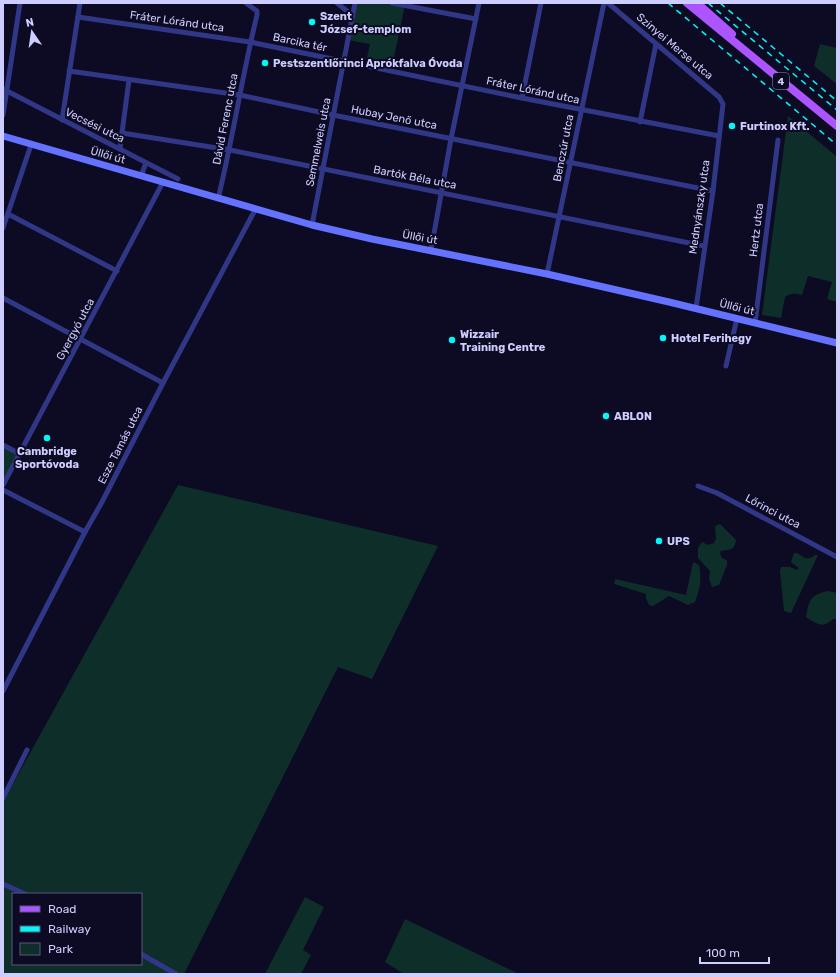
<svg xmlns="http://www.w3.org/2000/svg" width="840" height="977" font-family="Rubik,sans-serif">
  <rect width="100%" height="100%" fill="#0d0b23"/>
  <!-- green -->
  <g fill="#0e2e29" fill-rule="evenodd">
    <path d="M355,3h37l13,2 -14,66 -26,-5 5,-22 -22,-4z"/>
    <path d="M820,44l17,4v36l-23,-18z"/>
    <path d="M788,116l49,41v145l-10,-3 5,-17 -24,-6 -6,19c-7,-2 -12,-2 -17,2l-4,21 -19,-3z"/>
    <path d="M3,445l17,9 -17,31z"/>
    <path d="M178,485l260,61 -66,133 -34,-12 -154,307h-181v-172zM13,894h128v70h-128z"/>
    <path d="M720,524l16,16c-2,11 -5,9 -15,11l-1,3 2,4 5,2v5l-8,20 -7,2 -3,-8 1,-8 -12,-13v-10l4,-6 6,3 6,-2 2,-4 -1,-13z"/>
    <path d="M794,553c10,0 9,11 21,2h3l-27,58 -7,-2 -4,-40 1,-4h9l7,3 2,-2 -8,-6z"/>
    <path d="M693,562l6,3c3,14 1,24 -4,37l-7,3 -19,-9 -16,10 -4,-1 -3,-7v-4l-32,-10 1,-5 71,16z"/>
    <path d="M828,591l9,2v26h-4c-10,10 -16,5 -27,-2 3,-17 4,-22 22,-26z"/>
    <path d="M305,897l19,10 -21,43 8,5 -10,19h-36z"/>
    <path d="M405,919l114,55h-115l-19,-12z"/>
  </g>
  <g fill="none" stroke-linecap="round" stroke-linejoin="round">
    <!-- minor -->
    <g stroke="#313787" stroke-width="5">
      <path d="M337,3l15,12"/>
      <path d="M392,3l84,16"/>
      <path d="M608,3l111,94 4,7 -10,87 -17,117"/>
      <path d="M78,17l172,25 272,56 197,38"/>
      <path d="M69,71l171,24 93,20 380,76"/>
      <path d="M3,89l175,90"/>
      <path d="M522,98l19,-95"/>
      <path d="M3,115l17,-112"/>
      <path d="M62,120l18,-117"/>
      <path d="M640,122l16,-78"/>
      <path d="M122,133l108,17 474,96"/>
      <path d="M120,148l9,-68"/>
      <path d="M141,176l5,-13"/>
      <path d="M218,199c15,-61 24,-123 39,-184v-4l-11,-8"/>
      <path d="M8,214l109,57"/>
      <path d="M312,225l43,-222"/>
      <path d="M3,228l28,-83"/>
      <path d="M431,250l20,-111 28,-136"/>
      <path d="M547,274l57,-271"/>
      <path d="M3,298l160,85"/>
      <path d="M755,323l23,-183"/>
      <path d="M726,366l11,-48"/>
      <path d="M3,445l17,9"/>
      <path d="M3,485l160,-303"/>
      <path d="M698,486l19,7 120,64"/>
      <path d="M3,490l82,42"/>
      <path d="M3,691l82,-159 17,-30 61,-119 92,-173"/>
      <path d="M3,798l24,-48"/>
      <path d="M3,884l22,10"/>
      <path d="M141,954l35,20"/>
    </g>
    <!-- secondary -->
    <path stroke="#6472ff" stroke-width="7" d="M3,136l309,89 60,14 175,35 122,28 168,41"/>
    <!-- primary -->
    <g stroke="#ac54ff" stroke-width="8">
      <path d="M687,3l150,123"/>
      <path d="M697,3l35,31"/>
    </g>
    <!-- rail -->
    <g stroke="#00f8f6" stroke-width="1.5" stroke-dasharray="6 5" stroke-linecap="butt">
      <path d="M668,3l169,142"/>
      <path d="M708,3l129,107"/>
      <path d="M720,3l117,98"/>
    </g>
  </g>
  <!-- markers -->
  <g fill="#00f8f6" stroke="#0d0b23" stroke-width="1.5">
    <circle cx="312" cy="22" r="4"/>
    <circle cx="265" cy="63" r="4"/>
    <circle cx="732" cy="126" r="4"/>
    <circle cx="663" cy="338" r="4"/>
    <circle cx="452" cy="340" r="4"/>
    <circle cx="606" cy="416" r="4"/>
    <circle cx="47" cy="438" r="4"/>
    <circle cx="659" cy="541" r="4"/>
  </g>
  <g text-anchor="middle" stroke-width="4" stroke-linejoin="round" paint-order="stroke">
    <!-- shield labels -->
    <rect fill="#0d0b23" stroke="#9493bd" stroke-width="1" x="773" y="73" width="16" height="16" rx="3"/>
    <g font-size="10" font-weight="bold" fill="#cecdff">
      <text x="781" y="85">4</text>
    </g>
    <!-- poi labels -->
    <g font-size="11" font-weight="bold" fill="#cecdff" stroke="#0d0b23" text-anchor="start">
      <text x="320" y="20">Szent<tspan x="320" dy="13">József-templom</tspan></text>
      <text x="273" y="67">Pestszentlőrinci Aprókfalva Óvoda</text>
      <text x="740" y="130">Furtinox Kft.</text>
      <text x="460" y="338">Wizzair<tspan x="460" dy="13">Training Centre</tspan></text>
      <text x="671" y="342">Hotel Ferihegy</text>
      <text x="614" y="420">ABLON</text>
      <text x="47" y="455" text-anchor="middle">Cambridge<tspan x="47" dy="13">Sportóvoda</tspan></text>
      <text x="667" y="545">UPS</text>
    </g>
    <!-- street labels -->
    <g font-size="11" fill="#cecdff" stroke="#0d0b23">
      <text transform="translate(177 21) rotate(8)" y="4">Fráter Lóránd utca</text>
      <text transform="translate(300 42) rotate(12)" y="4">Barcika tér</text>
      <text transform="translate(675 46) rotate(40)" y="4">Szinyei Merse utca</text>
      <text transform="translate(533 90) rotate(12)" y="4">Fráter Lóránd utca</text>
      <text transform="translate(394 117) rotate(11)" y="4">Hubay Jenő utca</text>
      <text transform="translate(225 119) rotate(-79)" y="4">Dávid Ferenc utca</text>
      <text transform="translate(95 125) rotate(26)" y="4">Vecsési utca</text>
      <text transform="translate(318 142) rotate(-79)" y="4">Semmelweis utca</text>
      <text transform="translate(563 148) rotate(-79)" y="4">Benczúr utca</text>
      <text transform="translate(108 155) rotate(16)" y="4">Üllői út</text>
      <text transform="translate(415 177) rotate(11)" y="4">Bartók Béla utca</text>
      <text transform="translate(699 207) rotate(-82)" y="4">Mednyánszky utca</text>
      <text transform="translate(756 230) rotate(-83)" y="4">Hertz utca</text>
      <text transform="translate(420 237) rotate(10)" y="4">Üllői út</text>
      <text transform="translate(737 307) rotate(14)" y="4">Üllői út</text>
      <text transform="translate(75 329) rotate(-62)" y="4">Gyergyó utca</text>
      <text transform="translate(120 445) rotate(-63)" y="4">Esze Tamás utca</text>
      <text transform="translate(773 511) rotate(28)" y="4">Lőrinci utca</text>
    </g>
  </g>
  <!-- border -->
  <rect width="840" height="977" fill="none" stroke="#cecdff" stroke-width="8"/>
  <!-- legend -->
  <rect x="12" y="893" width="130" height="72" fill="#0d0b23" stroke="#5a597b"/>
  <rect x="20" y="906" width="20" height="6" fill="#ac54ff" stroke="#5a597b"/>
  <text x="48" y="913" font-size="12" fill="#cecdff">Road</text>
  <rect x="20" y="926" width="20" height="6" fill="#00f8f6" stroke="#5a597b"/>
  <text x="48" y="933" font-size="12" fill="#cecdff">Railway</text>
  <rect x="20" y="943" width="20" height="12" fill="#0e2e29" stroke="#5a597b"/>
  <text x="48" y="953" font-size="12" fill="#cecdff">Park</text>
  <!-- north arrow -->
  <g transform="translate(32 32) rotate(347)" stroke="#0d0b23" stroke-width="3" paint-order="stroke">
  <path d="M0-3L7 15L0 10L-7 15Z" fill="#cecdff"/>
  <text y="-6" font-size="11" font-weight="bold" text-anchor="middle" fill="#cecdff">N</text>
  </g>
  <!-- scale -->
  <path d="M700 957v6h69v-6" fill="none" stroke="#cecdff" stroke-width="2"/>
  <text x="706" y="957" font-size="12" fill="#cecdff" stroke="#0d0b23" stroke-width="3" paint-order="stroke">100 m</text>
</svg>
